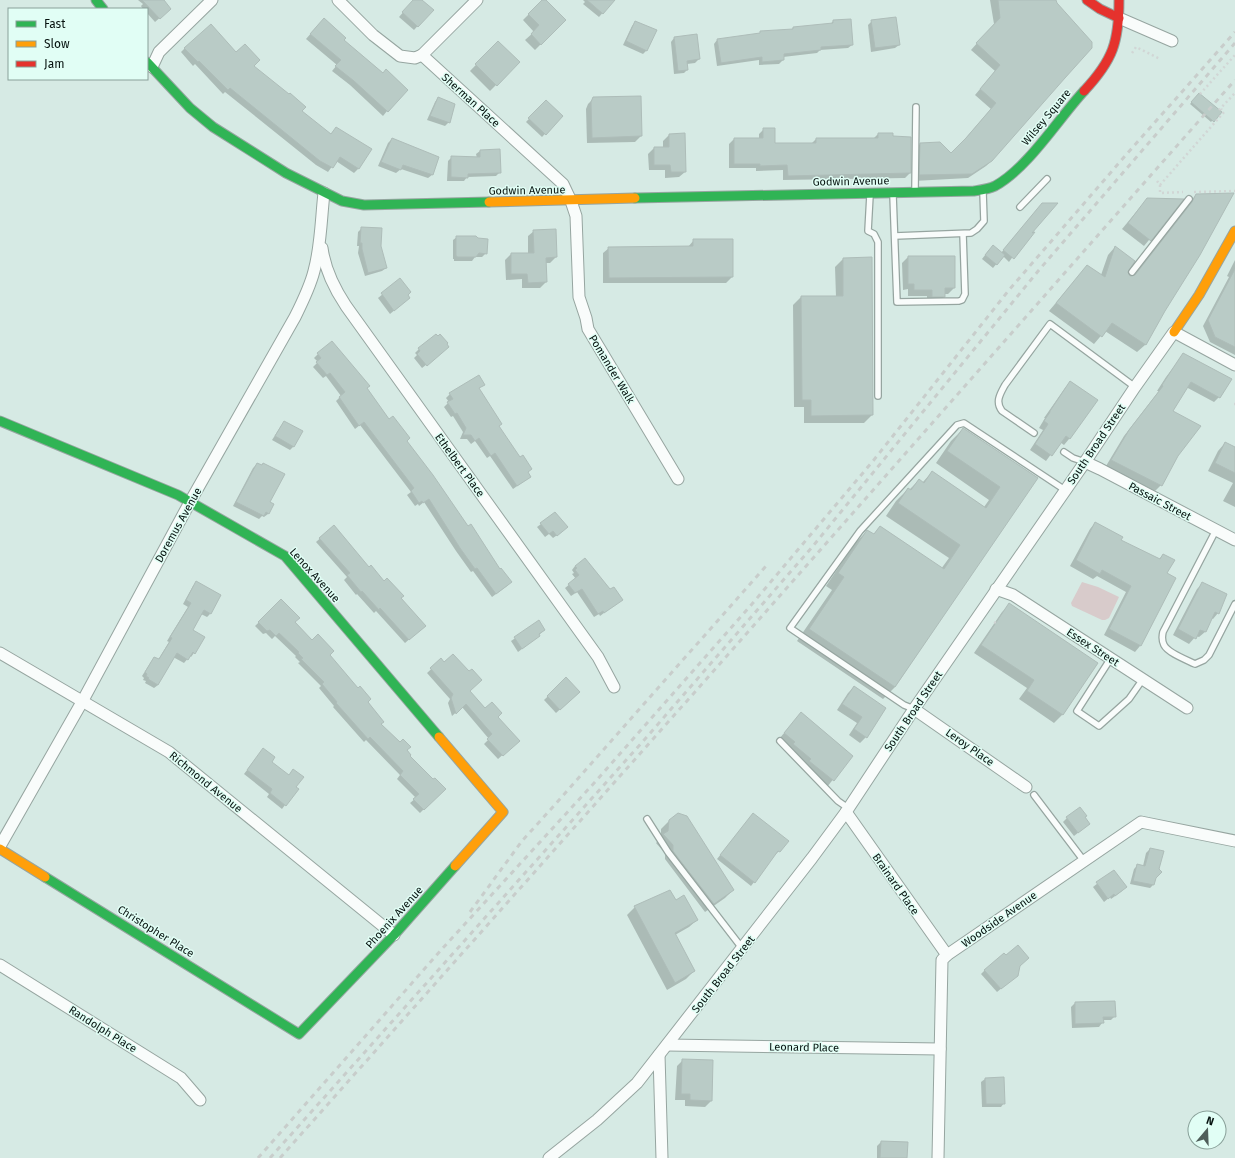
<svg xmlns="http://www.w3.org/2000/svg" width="1235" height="1158" font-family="'Fira Sans',sans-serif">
  <rect width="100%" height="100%" fill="#d6eae4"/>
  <!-- green -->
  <path fill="#d8cbcb" d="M1082,582l16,5 21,10 -10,21 -4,2h-3l-30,-14 -1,-3z"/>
  <!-- shadow -->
  <g fill="#0003">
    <path d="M138,0h24l8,9 -15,13 -8,-9v-4h-4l-2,-3 2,-2z"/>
    <path d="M414,0h7l11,10 -18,20 -15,-13z"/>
    <path d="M543,0h2l20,20 -30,30 -10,-10 9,-8 -11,-12z"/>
    <path d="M583,0h31l-15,17 -16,-13 2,-2z"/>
    <path d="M990,0h64l-62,160 -6,6 -18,12 -54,3v-31l6,-6 31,11 40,-46 -16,-14 20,-24 -24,-21 23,-26z"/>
    <path d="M833,21l19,24 -4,3 -28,2 -3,3 -34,4v3l-4,4 -20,1v-5l-42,6 -3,-22 3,-4 42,-6 2,-2 30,-2 2,-2 37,-3z"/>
    <path d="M872,21l27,24 -4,3 -24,4 -3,-27z"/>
    <path d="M636,22l11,28 -4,4 -20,-9 9,-19z"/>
    <path d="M319,24l24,16 40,34 4,37 -4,5 -33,-31 -18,-14 5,-6 -31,-26z"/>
    <path d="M674,38l25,21 -4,4 -8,1v6l-3,3 -10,1 -3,-32z"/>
    <path d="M498,42l21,20 -29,29 -20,-20z"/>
    <path d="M185,48l51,6 17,12 48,45 29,24 6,-7 34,22 -12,19 -4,4 -18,-12 -8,11 -12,-7 -91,-73 -2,2 -28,-30 -2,2 -12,-14z"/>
    <path d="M1199,94l21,18 -9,10 -21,-18z"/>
    <path d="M438,98l11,24 -4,4 -18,-6 8,-18z"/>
    <path d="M594,98l47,38 -6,6 -48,1 -1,-34 2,-5z"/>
    <path d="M546,101l16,15 -20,21 -16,-15z"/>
    <path d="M764,129l10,15h37l5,-5h57l5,-5 14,3 18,36 -5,5 -122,2v-10l-27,1v-3h-27v-24l5,-5h25v-5z"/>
    <path d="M669,135l16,37 -6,5 -14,1v-8h-16l-1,-16 6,-6h9v-7z"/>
    <path d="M392,139l46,19 -6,17 -4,3 -27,-9 -5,4 -18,-7 10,-23z"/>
    <path d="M480,151l20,21 -4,4 -29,1 -3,4h-17l1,-20 4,-4 25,1 -1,-4z"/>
    <path d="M1196,195l-32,115 -19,35 -8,7 -32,-21 -11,13 -45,-33 38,-45 14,9 7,-20 7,-8 14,30 5,-1 51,-66 4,-7z"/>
    <path d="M1147,199l35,1 -38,46 -22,-17z"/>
    <path d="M1038,208l-9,26 -20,28 -6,-6 -10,12 -11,-9 7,-9 12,3z"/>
    <path d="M362,228l24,40 -4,3 -17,5 -7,-23 1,-7h-2l1,-14z"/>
    <path d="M534,231l22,26 -6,6h-4v19l-6,6h-18v-9l-16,1 -1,-20 6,-6h17v-18z"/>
    <path d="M457,237l29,16 -4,4h-7l-3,4h-18v-2h-1v-19z"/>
    <path d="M694,240l38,37 -6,6h-123v-30l6,-5 79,-1z"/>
    <path d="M908,257l46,31 -6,6h-4v3l-6,5 -11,1v-7h-19v-7l-5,1 -1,-27z"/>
    <path d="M843,259l29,156 -8,8h-60v-16h-10l-1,-102 8,-8h35l-1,-30z"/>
    <path d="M1235,260v95l-25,-13 -7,-16 26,-49 -2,-1z"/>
    <path d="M400,280l9,18 -19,16 -12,-16z"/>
    <path d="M419,349l25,2 -22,17 -8,-10 3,-3 -2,-2z"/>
    <path d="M318,354l48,34 101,140 43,54 -3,4 -15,11 -19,-26 -2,1 -15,-21 -32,-49 -5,4 -1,-2 -3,2 -8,-11 4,-3 -51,-67 -5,4 -19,-28 5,-5 -15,-20 -3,2 -10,-11 5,-5 -4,-4z"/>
    <path d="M1183,355l36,42 -5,5 -28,-15 -14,24 5,45 -16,29 -6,6 -49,-25 18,-30 35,-45h-2l9,-14z"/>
    <path d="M1071,382l25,18 -27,39 -5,6 -4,-3 -14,19 -16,-11 13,-20 -4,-2 6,-10h-1l21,-30z"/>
    <path d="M483,384l-5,5 20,38 32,50 -17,12 -23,-33 -3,2 -12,-17 -4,3 -4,-5h-7l3,-7 -10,-16 -2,1 -7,-10 5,-5 -3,-4 4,-4z"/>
    <path d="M285,422l9,24 -4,4 -18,-10 9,-14z"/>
    <path d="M963,429l73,50 -141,208 -12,12 -86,-58 35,-51 -6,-4 29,-43 12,-12 6,4 7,-8 61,42 8,-11 -63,-42 10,-15 12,-12 1,1 10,-10 3,3 10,-11 52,35 5,-7 -53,-37 15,-22z"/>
    <path d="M1225,443l10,5v59l-12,-6 10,-18 -25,-12 10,-20z"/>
    <path d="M257,464l4,2 2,-2 6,39 3,2 -4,9 -4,3 -2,-1 -3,3 -26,-13 20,-38z"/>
    <path d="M1095,523l25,18 38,19 5,-5 3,19 9,4 -35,68 -5,6 -31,-17 22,-43 -29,-16 -4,3 -23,-13 20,-37z"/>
    <path d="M541,524l22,7 -10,7 -4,-4 -4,3 -8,-10z"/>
    <path d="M334,526l34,43 32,29 21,31 -16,14 -29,-32 -2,2 -17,-19 -1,1 -12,-15 3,-3 -31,-35z"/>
    <path d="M575,566l35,24 11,10 -21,16 -1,-2 -5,3 -17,-25 -6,4 -6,-8 11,-9 -4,-5 2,-1 -2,-3z"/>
    <path d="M197,583l13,31 -3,3 -6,-3 -9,16 2,23 -3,4 -1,-1 -6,7 -11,-6 -15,28 -4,3 -9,-5 1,-2 -3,-1 1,-2 -2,-2 9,-14 3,-4 4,2 11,-18 -2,-1 21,-34 -5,-3 10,-18z"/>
    <path d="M1203,583l15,30 -5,6 -2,-1 -6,14 -6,5 -3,-1 -7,8 -16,-9 24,-46z"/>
    <path d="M281,601l12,21 19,19 16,14 39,47 13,22 53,56 11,9 -24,24 -10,-10 6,-5 -19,-19 3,-4 -34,-35 -2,2 -31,-35 1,-1 -15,-18 2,-2 -23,-23 2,-1 -5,-5 1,-1 -21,-20 -3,3 -6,-6 -3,1 -8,-8z"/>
    <path d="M1010,605l87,58 -35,52 -8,8 -35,-24 8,-11 -53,-35 28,-41z"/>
    <path d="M539,622l5,8 -9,9 -17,13 -7,-11z"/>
    <path d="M441,660l44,49 11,8 22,24 -20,18 -14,-15 5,-5 -27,-32 -10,9 -4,-13 2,-4 -23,-26z"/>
    <path d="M566,679l13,13 -23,21 -12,-13z"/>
    <path d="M854,687l31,22 -19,28 -6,6 -11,-8 8,-12 -20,-13 11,-17z"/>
    <path d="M801,713l51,43 -25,31 -48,-48z"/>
    <path d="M260,753l10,9 25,25 -10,18 -3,4 -15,-12 2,-3 -25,-20z"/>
    <path d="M753,814l26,37 -4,4 -24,31 -34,-27z"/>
    <path d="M1084,817l5,7 -15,12 -11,-14 4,-4z"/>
    <path d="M669,821l64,69 -8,8 -20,14 -34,-45 -6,-8v-6l-9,-10 5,-5v-9z"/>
    <path d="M1150,849l5,29 -2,7 -3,3 -20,-4 4,-15 4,-4 5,1 3,-13z"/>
    <path d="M1113,871l9,20 -11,8 -1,-2 -6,5 -11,-15z"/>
    <path d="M676,901l21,19 -8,7 -14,8 19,36 -8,8 -19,11 -40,-75 8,-8z"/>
    <path d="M985,970l28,9 -16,13 -16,-18z"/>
    <path d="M1114,1002l1,14 -4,4h-9v3l-3,4 -27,1 -1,-21 4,-4z"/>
    <path d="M683,1060l28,41 -6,6 -20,-1v-6h-10l2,-34z"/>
    <path d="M1003,1078l1,25 -3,4h-19l-1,-25 4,-3z"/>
    <path d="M881,1142l26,1 -1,15h-29v-12z"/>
  </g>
  <!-- building -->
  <g fill="#b9cbc6" stroke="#aebdb9">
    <path d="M142,0h22l7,9 -11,10z"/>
    <path d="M413,0h9l12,10 -16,17 -16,-15z"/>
    <path d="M542,0h4l20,20 -25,25 -10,-11 8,-9 -11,-11z"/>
    <path d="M587,0h28l-12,14z"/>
    <path d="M998,0h58l1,3 35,39v6l-27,30 -73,83 -20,13 -53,1 1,-32 20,-1 11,11 15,-15 30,-35 -16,-14 20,-24 -24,-22 24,-25z"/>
    <path d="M896,17l4,28 -25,3 -4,-28z"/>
    <path d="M324,18l22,20 -2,2 39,33 3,-4 22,21 -20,22 -34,-31 -19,-15 6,-6 -31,-26z"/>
    <path d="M851,19l2,26 -32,2v3l-37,4v6l-22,2v-5l-41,6 -4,-24 43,-6v-2l33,-2v-2l40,-4v-3z"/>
    <path d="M635,21l22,9 -10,21 -21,-10z"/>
    <path d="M211,24l25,28 9,-8 15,16 -6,6 35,28 1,-1 16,14 -4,4 29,23 5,-7 36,22 -13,20 -19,-12 -7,11 -13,-7 -90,-73 -2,2 -29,-29 -1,1 -14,-14z"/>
    <path d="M697,34l3,25 -13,2 1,9 -10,1 -4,-34z"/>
    <path d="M498,41l22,21 -23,24 -22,-22z"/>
    <path d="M1199,93l23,19 -8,10 -23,-20z"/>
    <path d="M641,96l1,40 -50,2 -1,-36 2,-5z"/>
    <path d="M438,97l17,7 -5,19 -20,-7z"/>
    <path d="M546,100l17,16 -17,19 -18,-17z"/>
    <path d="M763,128h12v15h41v-5h62v-5h15v3l18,1v36l-123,3 -1,-11 -27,1v-2h-26v-26h29z"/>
    <path d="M685,133l1,39h-15l-1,-7h-16v-18h15v-13z"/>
    <path d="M392,138l47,19 -6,18 -30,-10 -2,5 -20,-8z"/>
    <path d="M500,149l1,24 -33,1v4l-17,-1v-21l29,1v-7z"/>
    <path d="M1234,193l-34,62 -35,56 -19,34 -34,-22 -10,14 -46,-34 31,-38 18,12 10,-31 20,15 -7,11 2,4 5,-1 57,-73 4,-8z"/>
    <path d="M1147,198l37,1 -33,42 -23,-18z"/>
    <path d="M1042,203h16l-26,30 3,-1 -21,27 -11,-9z"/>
    <path d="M361,227l21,1 -1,18 6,22 -19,5 -6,-24v-6h-2z"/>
    <path d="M556,229l1,28 -11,1 1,24 -19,1 -1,-9h-16v-21h23l-1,-23z"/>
    <path d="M456,236h20l2,2 10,1 -1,15 -8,-1 -3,4h-19v-1h-1z"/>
    <path d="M693,239h40v38l-124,1 -1,-31 85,-1z"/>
    <path d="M993,245l12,10 -8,10 -12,-10z"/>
    <path d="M908,256h47v32h-10v9h-13v-7h-18v-6h-6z"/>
    <path d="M872,257l1,158 -62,1v-16h-9l-1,-104h42v-38z"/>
    <path d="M1235,269v78l-20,-10 -7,-17z"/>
    <path d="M400,278l11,14 -3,3 2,3 -16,13 -13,-18z"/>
    <path d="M436,334l2,2 2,-2 8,9 -1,1 2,3 -22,19 -10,-12 3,-3 -2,-3z"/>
    <path d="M332,341l38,45 -3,2 22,31 4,-3 17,22 -3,3 26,34 35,51 3,-2 29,45 1,-1 11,14 -16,12 -19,-26 -2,1 -15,-21 -31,-49 -6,4 -1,-2 -3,2 -8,-12 3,-3 -50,-66 -5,4 -20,-29 6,-5 -15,-19 -3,2 -11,-13 5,-4 -4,-5z"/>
    <path d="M1183,353l49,26 -12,19 -29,-16 -18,29 28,15 -23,30 -16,30 -51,-26 18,-30 34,-44 -1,-1 9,-14z"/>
    <path d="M479,375l6,10 -6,3 23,36 -3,2 21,31 3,-2 9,14 -4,3 3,5 -14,9 -22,-33 -4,3 -12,-18 -4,3 -4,-6h-8l3,-7 -9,-15 -2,1 -8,-12 6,-3 -4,-6z"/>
    <path d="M1070,381l28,19 -28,39 -4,-3 -14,20 -17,-12 13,-20 -4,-3 6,-9v-1z"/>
    <path d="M284,421l19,10 -9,16 -19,-11z"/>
    <path d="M963,428l75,50 -143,209 -86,-58 35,-52 -6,-4 29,-43 7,4 6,-8 64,43 16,-24 -62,-42 10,-15 3,2 8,-11 5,4 8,-12 54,37 14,-21 -53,-36z"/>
    <path d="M1225,442l10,5v26l-20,-10z"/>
    <path d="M257,463l5,2 1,-2 22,11 -15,28 4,2 -5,10 -3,-2 -2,4 -28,-14z"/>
    <path d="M555,512l13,15 -11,9 -4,-5 -4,3 -9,-11z"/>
    <path d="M1095,522l28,15 -2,3 39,19 3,-5 12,6 -8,13 9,5 -35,68 -32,-17 22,-43 -29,-16 -2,4 -24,-14z"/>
    <path d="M334,525l35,42 2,-2 13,16 3,-3 17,18 -3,2 25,28 -17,14 -29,-32 -1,2 -17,-19 -1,1 -14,-17 3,-2 -31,-35z"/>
    <path d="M585,558l25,31 4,-2 9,13 -19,13 -1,-2 -5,3 -16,-25 -7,4 -7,-9 11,-9 -4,-5 2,-2 -2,-2z"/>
    <path d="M196,581l25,14 -10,19 -7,-4 -11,20 12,7 -10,17 -2,-2 -5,8 -11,-7 -19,32 -10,-6 1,-1 -3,-2 1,-2 -2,-2 9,-15 5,2 13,-21 -2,-1 21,-34 -5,-3z"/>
    <path d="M1202,582l25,12 -8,20 -4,-2 -9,20 -6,-2 -4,9 -18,-10z"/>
    <path d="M281,599l19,19 -5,4 17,18 6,-6 16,17 -4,4 28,33 2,-2 11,13 -3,3 16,20 -3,2 19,18 3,-3 8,8 -4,3 4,5 -1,1 23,23 2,-1 11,11 -22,21 -11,-11 6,-5 -19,-19 3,-4 -33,-34 -2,2 -32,-36 1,-1 -15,-18 2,-2 -23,-23 2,-1 -5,-5 1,-1 -20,-19 -3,3 -6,-6 -3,1 -9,-9z"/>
    <path d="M1009,603l89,60 -35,52 -36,-24 7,-11 -53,-35z"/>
    <path d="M539,620l6,10 -6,4 1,2 -18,13 -8,-12z"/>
    <path d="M453,654l16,17 3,-2 10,11 -12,11 15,17 7,-6 10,11 -4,4 22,24 -17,15 -16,-17 5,-5 -26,-30 -10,10 -5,-16 2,-4 -23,-26 11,-10 3,4z"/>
    <path d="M566,677l14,15 -20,18 -13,-14z"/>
    <path d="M854,686l32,22 -19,30 -13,-9 8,-12 -20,-13z"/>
    <path d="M801,712l52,44 -19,25 -25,-20 2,-2 -18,-15 2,-2 -11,-9z"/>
    <path d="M263,748l12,9 -3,5 17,13 4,-6 11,8 -8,10 3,2 -13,17 -16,-13 2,-4 -25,-19z"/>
    <path d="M1080,807l7,9 -2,1 5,7 -12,9 -12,-16z"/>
    <path d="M678,813l9,3 47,74 -20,14 -35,-45 -6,-8v-6l-10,-11 5,-3 1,-11z"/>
    <path d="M753,813l36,28 -9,11 -2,-1 -23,32 -35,-28z"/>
    <path d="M1150,848l14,3 -5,18 3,3 -6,6 -2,7 -21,-4 4,-17 8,2z"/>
    <path d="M1114,870l13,17 -12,9 -1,-2 -6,5 -12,-17z"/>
    <path d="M670,890l6,10 8,-5 14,25 -23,13 20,38 -20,12 -41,-77z"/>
    <path d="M1018,945l11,13 -9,8 -2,10 -17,13 -17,-19 20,-17 2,2z"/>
    <path d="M1115,1001l1,16h-13l1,6 -29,1v-22z"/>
    <path d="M682,1059l31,1 -1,41 -22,-1v-6h-9z"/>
    <path d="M1004,1077l1,27h-19l-1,-26z"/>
    <path d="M881,1141l27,1 -1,16h-27z"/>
  </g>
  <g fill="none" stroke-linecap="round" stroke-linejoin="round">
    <defs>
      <g id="lane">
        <path d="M915,190l1,-83"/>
        <path d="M870,195l-2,36 6,3 4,8v154"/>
        <path d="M893,195l4,107 62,-1 3,-1 3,-6 -2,-60"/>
        <path d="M1020,207l27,-28"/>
        <path d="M895,236l76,-3 6,-4 7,-8 -1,-29"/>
        <path d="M1132,272l57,-73"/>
        <path d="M1034,433l-32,-22c-7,-9 -2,-17 3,-26l45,-61 85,63"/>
        <path d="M1064,452l9,6 12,4"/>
        <path d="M1216,530l-53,102c-1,4 -1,9 1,13 4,8 23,15 31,19l9,-4 5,-5 26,-51"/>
        <path d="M1111,658l-34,53 22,15 30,-27 14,-20"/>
        <path d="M914,709l-10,-4 -114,-77 70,-97 97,-106 7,-2 101,67"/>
        <path d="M780,741l58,60 10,7"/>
        <path d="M1034,795l50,66"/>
        <path d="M647,819l21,33 74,96"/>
      </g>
      <g id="street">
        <path d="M338,0l35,35 27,21 15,2 7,-3"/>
        <path d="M477,0l-55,55 141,129 8,17 5,15 3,81 7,21 2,11 90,150"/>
        <path d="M1119,18l53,23"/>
        <path d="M152,67l7,-15 53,-52"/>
        <path d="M322,248c3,22 12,40 24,58l252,351 16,30"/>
        <path d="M1085,462l15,7 135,71"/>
        <path d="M996,589l17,6 174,113"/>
        <path d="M0,653l169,99 225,183"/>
        <path d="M914,709l112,78"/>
        <path d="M846,812l101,143"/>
        <path d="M0,846l82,-144 108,-200 105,-185c7,-14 15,-30 19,-46 7,-25 7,-52 10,-78"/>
        <path d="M0,965l181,113 19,22"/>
        <path d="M667,1045l273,4"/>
        <path d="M659,1055l3,103"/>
        <path d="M549,1158l48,-38 40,-37 175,-225 34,-46 68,-103 171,-247 50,-75 39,-55 61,33"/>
        <path d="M938,1158l4,-198 5,-5 194,-133 94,19"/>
      </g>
      <g id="fast">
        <path d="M96,0l7,9"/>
        <path d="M147,62l43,46 23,19 73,46 56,28 22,4 125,-3"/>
        <path d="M635,198l339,-7c7,-1 15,-2 21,-5 33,-18 64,-68 89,-95"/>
        <path d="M0,421l178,74 107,61 154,181"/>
        <path d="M45,877l254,157 95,-99 61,-69"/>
      </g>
      <g id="slow">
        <path d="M489,202l146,-4"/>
        <path d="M1174,332l25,-37 36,-64"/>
        <path d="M439,737l64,75 -48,54"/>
        <path d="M0,849l45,28"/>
      </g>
      <g id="jam">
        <path d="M1087,0l13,9 19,9"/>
        <path d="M1084,91c29,-31 35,-49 35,-91"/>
      </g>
    </defs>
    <!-- lane casing -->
    <use href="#lane" stroke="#96a5a0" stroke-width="8"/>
    <!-- street casing -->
    <use href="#street" stroke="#96a5a0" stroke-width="13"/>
    <!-- fast casing -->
    <use href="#fast" stroke="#96a5a0" stroke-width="11"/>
    <!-- slow casing -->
    <use href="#slow" stroke="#96a5a0" stroke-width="11"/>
    <!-- jam casing -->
    <use href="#jam" stroke="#96a5a0" stroke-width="11"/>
    <!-- path -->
    <g stroke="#d1d6d5" stroke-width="2.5" stroke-dasharray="2 3" stroke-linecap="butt">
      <path d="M1132,53l4,-6 24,12"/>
      <path d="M1200,94l35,-39"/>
      <path d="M1219,110l16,-17"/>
      <path d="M1157,181l3,4v8l23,-1"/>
      <path d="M1160,185l64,-73 -3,-3"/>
      <path d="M1194,192l41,-1"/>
      <path d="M1234,404h1"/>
      <path d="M994,622l2,1"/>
    </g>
    <!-- lane -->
    <use href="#lane" stroke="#f9fcfb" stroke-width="5.5"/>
    <!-- street -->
    <use href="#street" stroke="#f9fcfb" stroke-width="11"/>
    <!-- fast -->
    <use href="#fast" stroke="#30b455" stroke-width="9"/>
    <!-- slow -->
    <use href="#slow" stroke="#ff9f0a" stroke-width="9"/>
    <!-- jam -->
    <use href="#jam" stroke="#e5322d" stroke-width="9"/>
    <!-- rail -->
    <g stroke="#c8cdcb" stroke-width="3" stroke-dasharray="5 5" stroke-linecap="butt">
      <path d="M470,912l52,-71 29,-32 215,-243"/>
      <path d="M258,1158l184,-209 153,-167 157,-178 121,-143 136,-171 116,-134 110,-124"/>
      <path d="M270,1158l375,-419 168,-193 226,-276 196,-227"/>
      <path d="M280,1158l430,-483 525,-595"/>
    </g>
  </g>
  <g text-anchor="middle" stroke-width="3" stroke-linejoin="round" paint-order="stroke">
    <!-- street labels -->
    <g font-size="11" fill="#06120f" stroke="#e1fef5">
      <text transform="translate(471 100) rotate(42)" y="4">Sherman Place</text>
      <text transform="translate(1046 117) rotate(-50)" y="4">Wilsey Square</text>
      <text transform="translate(851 181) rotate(-1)" y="4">Godwin Avenue</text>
      <text transform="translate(527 190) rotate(-1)" y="4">Godwin Avenue</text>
      <text transform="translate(612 369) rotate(59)" y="4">Pomander Walk</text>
      <text transform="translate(1096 444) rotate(-56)" y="4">South Broad Street</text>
      <text transform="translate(460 465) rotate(54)" y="4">Ethelbert Place</text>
      <text transform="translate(1160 501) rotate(28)" y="4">Passaic Street</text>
      <text transform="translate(178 525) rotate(-61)" y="4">Doremus Avenue</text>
      <text transform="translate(315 575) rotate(48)" y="4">Lenox Avenue</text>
      <text transform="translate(1093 647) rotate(33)" y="4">Essex Street</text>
      <text transform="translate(913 711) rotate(-56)" y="4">South Broad Street</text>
      <text transform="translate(970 747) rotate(35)" y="4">Leroy Place</text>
      <text transform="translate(206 782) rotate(39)" y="4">Richmond Avenue</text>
      <text transform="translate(896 884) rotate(55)" y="4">Brainard Place</text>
      <text transform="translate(394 917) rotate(-48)" y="4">Phoenix Avenue</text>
      <text transform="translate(999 919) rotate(-35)" y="4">Woodside Avenue</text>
      <text transform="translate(156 931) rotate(32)" y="4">Christopher Place</text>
      <text transform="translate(723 974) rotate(-52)" y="4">South Broad Street</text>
      <text transform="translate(103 1029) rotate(32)" y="4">Randolph Place</text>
      <text transform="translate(804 1047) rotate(1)" y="4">Leonard Place</text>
    </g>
  </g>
  <!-- legend -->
  <rect x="8" y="8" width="140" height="72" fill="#e1fef5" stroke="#89a099"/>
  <rect x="16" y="21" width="20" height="6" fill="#30b455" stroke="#89a099"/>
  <text x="44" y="28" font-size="12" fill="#06120f">Fast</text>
  <rect x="16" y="41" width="20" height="6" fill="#ff9f0a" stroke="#89a099"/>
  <text x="44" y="48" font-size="12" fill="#06120f">Slow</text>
  <rect x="16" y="61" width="20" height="6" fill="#e5322d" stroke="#89a099"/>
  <text x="44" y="68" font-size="12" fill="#06120f">Jam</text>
  <!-- north arrow -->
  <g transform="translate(1207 1130) rotate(19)"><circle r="19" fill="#e1fef5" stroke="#89a099"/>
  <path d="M0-3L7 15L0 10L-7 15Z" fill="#4f5e5a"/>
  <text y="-6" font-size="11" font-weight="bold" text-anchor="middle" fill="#06120f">N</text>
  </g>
</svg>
